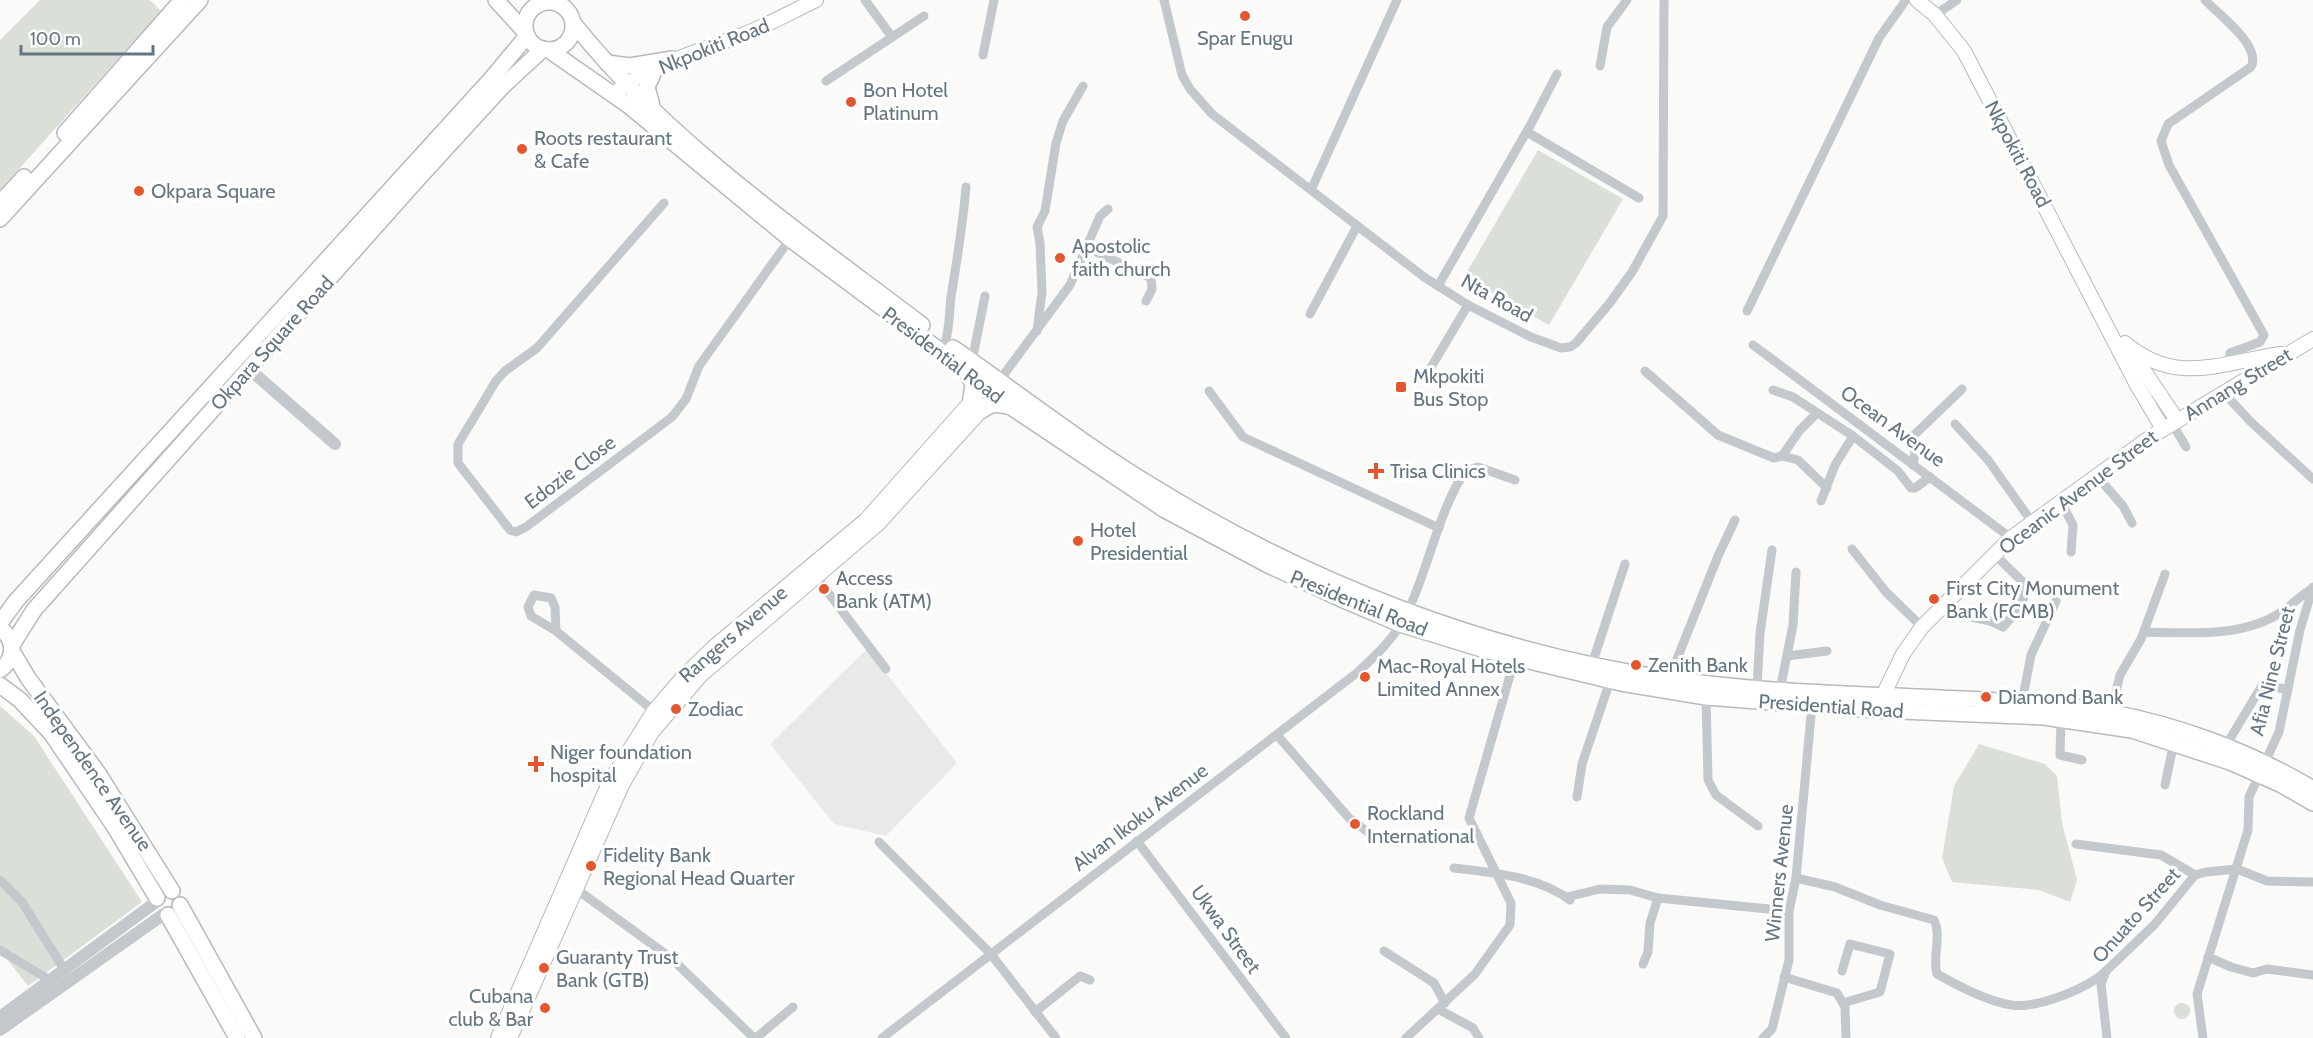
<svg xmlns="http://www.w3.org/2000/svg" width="2313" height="1038" font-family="Cabin,sans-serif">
  <rect width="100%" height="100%" fill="#fafaf8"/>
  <!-- built -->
  <path fill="#e8e9e9" d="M867,649l90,114 -71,73 -52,-12 -64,-80z"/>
  <!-- green -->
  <g fill="#dadfd7">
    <path d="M40,0h110l11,11 -161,179v-150z"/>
    <path d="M1538,150l85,49 -74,126 -85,-48z"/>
    <path d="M0,706l34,30 108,166 -114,84 -28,-36z"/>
    <path d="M1979,744l66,20 12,12 5,47 15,57 -7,22 -31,-12 -87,-8 -10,-24 12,-72z"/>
    <circle cx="2182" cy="1011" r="8"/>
  </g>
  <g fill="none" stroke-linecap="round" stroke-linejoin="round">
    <defs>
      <g id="secondary">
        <path d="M1917,0l18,15 29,36 173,334 26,44"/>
        <path d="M613,94c37,-29 83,-42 127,-58 26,-10 51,-24 76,-36"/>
        <path d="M2125,343c51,44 98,19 156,11"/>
        <path d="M2132,353l45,67"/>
        <path d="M1879,704l24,-50 19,-27 89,-89 141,-102 161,-97"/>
        <path d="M498,1038l111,-255 45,-72 30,-35 31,-30 151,-126 110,-124"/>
        <path d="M510,1038l112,-253 30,-53 49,-57 177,-151 109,-120"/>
      </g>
      <g id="primary">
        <path d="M496,0l30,33"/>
        <circle cx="549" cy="26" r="24"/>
        <path d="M574,24c95,119 227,209 348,301"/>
        <path d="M549,50l79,55 162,134 172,128 49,40 154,103 103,55 78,36 54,23 88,27 133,32 85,14 170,13 168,7 88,13 98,32 52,23 31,18"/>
        <path d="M607,63l23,3 42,-7"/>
        <path d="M652,106l-5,-19 8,-18"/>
        <path d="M65,133l117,-133"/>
        <path d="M0,203l24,-26"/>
        <path d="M0,219l200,-219"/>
        <path d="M953,348c66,46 130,96 199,138 157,97 335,166 518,193 82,12 166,15 248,18 64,3 128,4 190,15 71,13 143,40 205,77"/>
        <path d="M966,371l7,13 -3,21"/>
        <path d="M979,412l14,-8 16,2"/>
        <path d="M0,623l16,-22 476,-523 35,-42"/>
        <path d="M0,628c16,12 15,31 0,42"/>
        <path d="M12,645l22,-35 382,-429 87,-95 40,-37"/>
        <path d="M12,651l16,27 70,95 74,118"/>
        <path d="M0,685l20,15 31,33 63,93 43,72"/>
        <path d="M180,905l74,133"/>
        <path d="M168,915l69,123"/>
      </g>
    </defs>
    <!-- secondary casing -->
    <use href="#secondary" stroke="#b3babf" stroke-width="16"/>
    <!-- primary casing -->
    <use href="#primary" stroke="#b5babe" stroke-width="18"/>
    <!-- minor -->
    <g stroke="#c3c8cc" stroke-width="9">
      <path d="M865,0l27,37"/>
      <path d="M1164,0l18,75 8,14 22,25 212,163 44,28 63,32 30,11 9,-1 6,-4 33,-39 23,-32 31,-56 1,-216"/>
      <path d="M2205,0c14,15 57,46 46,67l-83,57 -7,17 8,24 95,170 -4,7 -30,11 -1,12"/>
      <path d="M1935,15l22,-15"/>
      <path d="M983,55l11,-55"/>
      <path d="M1600,66l7,-39 20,-27"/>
      <path d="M826,81l98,-65"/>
      <path d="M1527,132l112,66"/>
      <path d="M1311,190l86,-190"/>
      <path d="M664,203l-127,145 -32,23 -9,10 -38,63v19l52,67 6,2 10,-5 146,-110 14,-18 13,-33 91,-127"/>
      <path d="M1086,247l65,31 1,11 -6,12"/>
      <path d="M1438,286l93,-162 26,-50"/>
      <path d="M1747,311l132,-273 27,-38"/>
      <path d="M1310,314l47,-88"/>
      <path d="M1037,331l5,-39 -2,-49 -3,-16 8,-16 11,-68 7,-22 20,-35"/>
      <path d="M945,343c5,-16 4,-30 6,-46 6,-37 12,-73 15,-110"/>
      <path d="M1753,345l258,193"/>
      <path d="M972,361l13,-65"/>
      <path d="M1430,369l38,-64"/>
      <path d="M1645,371l73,64 56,23 8,-2 18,-26 16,-16"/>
      <path d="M999,381l71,-96 30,-69 8,-7"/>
      <path d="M1773,390l20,7 60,39 45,35 13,17h4l15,-11"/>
      <path d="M1209,391l34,46 196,91"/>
      <path d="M2223,392l28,30 62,57"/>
      <path d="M2172,423l14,24"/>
      <path d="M1955,424l33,36 44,62"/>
      <path d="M1782,456l16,4 29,28"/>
      <path d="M1913,465l2,-13 -4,-14 51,-49"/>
      <path d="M2096,475l27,31 9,17"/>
      <path d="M2060,500l13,25 -2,27"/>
      <path d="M1821,501l14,-36 18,-29"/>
      <path d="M1852,549l34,43 36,35"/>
      <path d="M817,578l69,91"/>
      <path d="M1939,610l51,11 13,6 17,-20 8,-20 -34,-33"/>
      <path d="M556,631l-1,-24 -4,-9 -17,-3 -6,12 3,9 25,15 98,80"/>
      <path d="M2144,632c46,1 100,6 139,-21 10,-7 18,-16 29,-22"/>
      <path d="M1787,656l40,-5"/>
      <path d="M1592,664l33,-100"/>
      <path d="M1669,679l49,-123 17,-36"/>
      <path d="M1780,690l13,-65 3,-53"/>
      <path d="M1759,693l-2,-5 3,-55 12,-83"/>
      <path d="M1706,697l2,83 8,15 42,31"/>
      <path d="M2022,702l9,-47 25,-54"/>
      <path d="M2111,713l9,-38 21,-36 24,-65"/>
      <path d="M2061,719l-1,36 22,5"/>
      <path d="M1277,735l72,83 28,21"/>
      <path d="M2225,747l38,-63 25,6"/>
      <path d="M2165,785l9,-43"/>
      <path d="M1577,797l5,-33 28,-83"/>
      <path d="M1137,841l149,197"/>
      <path d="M879,842l111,111 66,85"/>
      <path d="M2076,844l85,11 34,20"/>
      <path d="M1454,868c40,5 83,8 116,32"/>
      <path d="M1796,878l39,9 45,18 54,15c8,15 -2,37 3,54 22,12 49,27 74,31 25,4 76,-16 95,-34"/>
      <path d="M0,880l22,22 43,69"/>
      <path d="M572,886l99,72 83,80"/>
      <path d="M1567,897l33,-8 30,1 28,8 131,13"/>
      <path d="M0,950l50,30"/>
      <path d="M1384,951l50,32 11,20"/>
      <path d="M2208,957l23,10 22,6 14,-4 46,6"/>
      <path d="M1643,964l5,-12 2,-29 8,-25"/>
      <path d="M1842,971l8,-27 40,10 -10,38 -37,11"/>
      <path d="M1784,977l53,16 8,14 1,31"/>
      <path d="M1438,1009l35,19 6,10"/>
      <path d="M1035,1012l45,-36 10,4"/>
      <path d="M756,1038l37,-31"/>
      <path d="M882,1038l476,-366c16,-15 32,-30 43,-48 27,-48 34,-106 64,-153l13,-4 37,13"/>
      <path d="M1406,1038l69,-64 35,-49 1,-22 -42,-85 46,-160"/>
      <path d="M1763,1038l9,-9 17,-69v-49l7,-33 16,-173"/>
      <path d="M2107,1038l-6,-54 5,-13 49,-47 40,-49 11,-3 31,-3 30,12 46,1"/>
      <path d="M2203,1038l-6,-44 51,-164 1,-33 30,-65 21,-102 13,-43"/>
    </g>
    <!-- tertiary -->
    <g stroke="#c3c8cc" stroke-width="12">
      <path d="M248,368l87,76"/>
      <path d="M0,1017l156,-115"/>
      <path d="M0,1030l164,-116"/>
    </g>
    <!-- secondary -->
    <use href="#secondary" stroke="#fff" stroke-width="14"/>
    <!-- primary -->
    <use href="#primary" stroke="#fff" stroke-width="15"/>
  </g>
  <!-- markers -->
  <g fill="#e4572e" stroke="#fff" stroke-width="2">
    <circle cx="1245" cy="16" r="6"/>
    <circle cx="851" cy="102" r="6"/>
    <circle cx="522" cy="149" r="6"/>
    <circle cx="139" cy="191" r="6"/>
    <circle cx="1060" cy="258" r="6"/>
    <rect x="1395" y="381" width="12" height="12" rx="3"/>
    <path d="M1373 462h6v6h6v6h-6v6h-6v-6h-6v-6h6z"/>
    <circle cx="1078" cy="541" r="6"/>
    <circle cx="824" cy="589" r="6"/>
    <circle cx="1934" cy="599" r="6"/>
    <circle cx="1636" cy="665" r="6"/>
    <circle cx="1365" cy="677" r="6"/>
    <circle cx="1986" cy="697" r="6"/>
    <circle cx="676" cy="709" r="6"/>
    <path d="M533 755h6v6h6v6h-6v6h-6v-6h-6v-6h6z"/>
    <circle cx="1355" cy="824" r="6"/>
    <circle cx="591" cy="866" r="6"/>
    <circle cx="544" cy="968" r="6"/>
    <circle cx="545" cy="1008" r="6"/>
  </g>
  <g text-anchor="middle" stroke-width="6" stroke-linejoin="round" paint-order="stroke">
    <!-- poi labels -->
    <g font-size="20" fill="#657683" stroke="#fff" text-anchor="start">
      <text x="1245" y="45" text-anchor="middle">Spar Enugu</text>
      <text x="863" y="97">Bon Hotel<tspan x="863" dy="23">Platinum</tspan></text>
      <text x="534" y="145">Roots restaurant<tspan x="534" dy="23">&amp; Cafe</tspan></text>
      <text x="151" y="198">Okpara Square</text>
      <text x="1072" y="253">Apostolic<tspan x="1072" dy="23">faith church</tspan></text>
      <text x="1413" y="383">Mkpokiti<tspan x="1413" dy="23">Bus Stop</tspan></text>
      <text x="1390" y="478">Trisa Clinics</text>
      <text x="1090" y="537">Hotel<tspan x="1090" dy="23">Presidential</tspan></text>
      <text x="836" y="585">Access<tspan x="836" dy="23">Bank (ATM)</tspan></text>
      <text x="1946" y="595">First City Monument<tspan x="1946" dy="23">Bank (FCMB)</tspan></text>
      <text x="1648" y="672">Zenith Bank</text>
      <text x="1377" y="673">Mac-Royal Hotels<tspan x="1377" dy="23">Limited Annex</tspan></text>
      <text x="1998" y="704">Diamond Bank</text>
      <text x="688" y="716">Zodiac</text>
      <text x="550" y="759">Niger foundation<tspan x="550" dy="23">hospital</tspan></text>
      <text x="1367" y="820">Rockland<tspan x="1367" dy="23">International</tspan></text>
      <text x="603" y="862">Fidelity Bank<tspan x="603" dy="23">Regional Head Quarter</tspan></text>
      <text x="556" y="964">Guaranty Trust<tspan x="556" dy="23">Bank (GTB)</tspan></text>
      <text x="533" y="1003" text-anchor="end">Cubana<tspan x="533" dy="23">club &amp; Bar</tspan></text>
    </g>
    <!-- street labels -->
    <g font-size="20" fill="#657683" stroke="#fff">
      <text transform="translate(714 46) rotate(-22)" y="7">Nkpokiti Road</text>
      <text transform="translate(2018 154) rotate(62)" y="7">Nkpokiti Road</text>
      <text transform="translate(1497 298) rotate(29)" y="7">Nta Road</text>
      <text transform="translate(272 343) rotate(-48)" y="7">Okpara Square Road</text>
      <text transform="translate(943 355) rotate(37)" y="7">Presidential Road</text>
      <text transform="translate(2238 384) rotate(-31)" y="7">Annang Street</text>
      <text transform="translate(1893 426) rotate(36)" y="7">Ocean Avenue</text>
      <text transform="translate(570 472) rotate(-37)" y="7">Edozie Close</text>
      <text transform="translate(2078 492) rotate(-37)" y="7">Oceanic Avenue Street</text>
      <text transform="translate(1359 603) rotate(22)" y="7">Presidential Road</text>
      <text transform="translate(733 634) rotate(-41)" y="7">Rangers Avenue</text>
      <text transform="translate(2272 671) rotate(-76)" y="7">Afia Nine Street</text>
      <text transform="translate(1831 706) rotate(4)" y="7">Presidential Road</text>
      <text transform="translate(93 771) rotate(55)" y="7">Independence Avenue</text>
      <text transform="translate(1140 817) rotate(-37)" y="7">Alvan Ikoku Avenue</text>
      <text transform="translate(1779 873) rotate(-84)" y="7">Winners Avenue</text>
      <text transform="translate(2136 915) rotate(-48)" y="7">Onuato Street</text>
      <text transform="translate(1226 929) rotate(54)" y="7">Ukwa Street</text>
    </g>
  </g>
  <!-- scale -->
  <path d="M21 45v9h132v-9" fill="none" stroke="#657683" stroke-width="3"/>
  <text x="30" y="45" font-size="18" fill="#657683" stroke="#ffffff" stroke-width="4.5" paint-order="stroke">100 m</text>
</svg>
